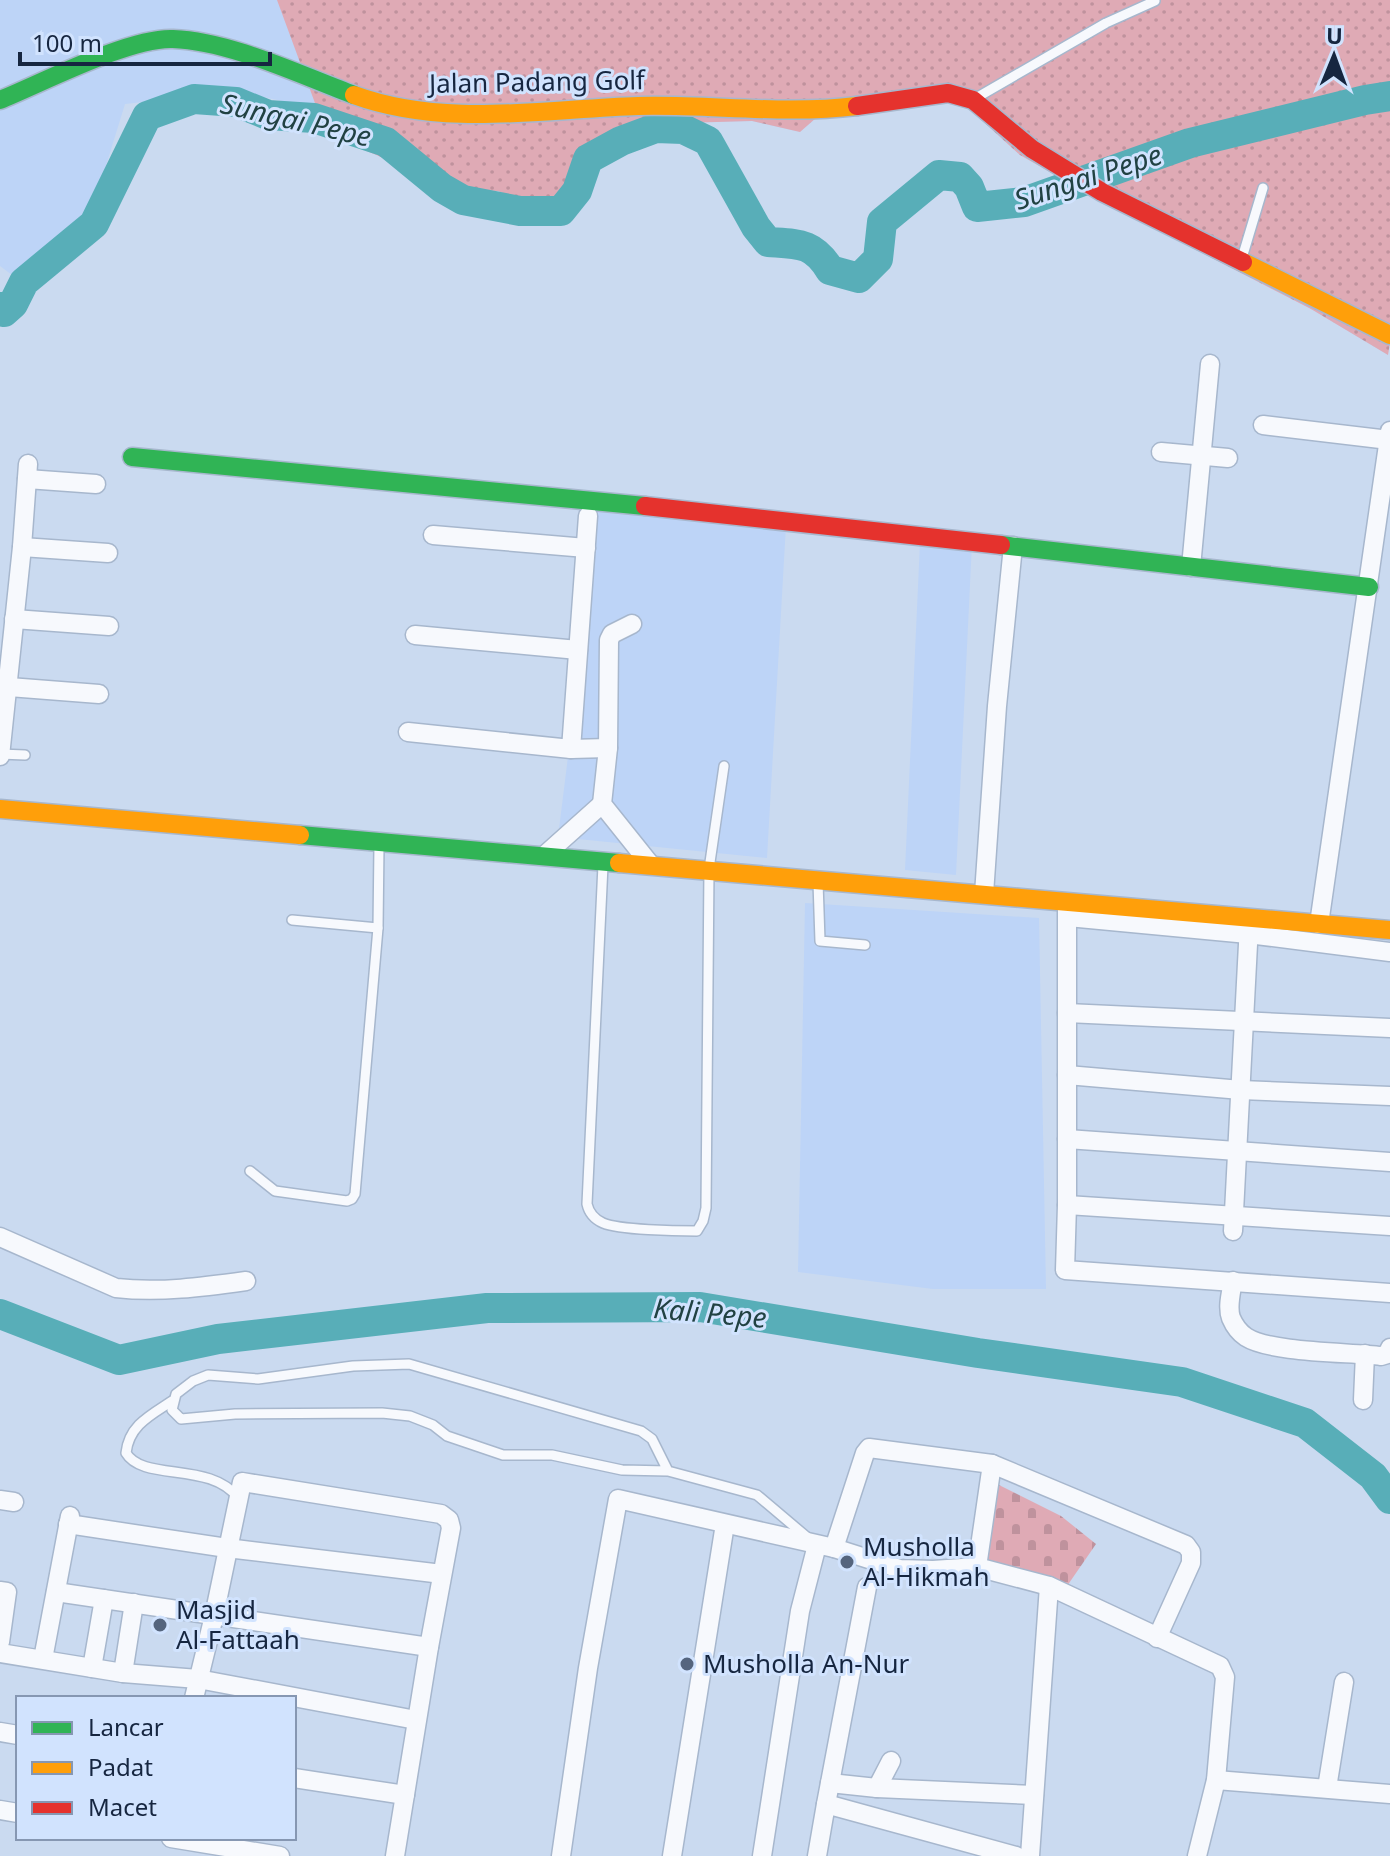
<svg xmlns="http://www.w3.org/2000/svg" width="1390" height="1856" font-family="'Noto Sans',sans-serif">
  <defs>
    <pattern id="grass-dots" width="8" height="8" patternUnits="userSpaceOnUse" patternTransform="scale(2)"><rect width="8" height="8" fill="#dfaab5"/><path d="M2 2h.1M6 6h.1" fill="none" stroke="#bf929d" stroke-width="1.8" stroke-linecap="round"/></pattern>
    <pattern id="cemetery-stones" width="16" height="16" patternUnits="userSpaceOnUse" patternTransform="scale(2)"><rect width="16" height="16" fill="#dfaab5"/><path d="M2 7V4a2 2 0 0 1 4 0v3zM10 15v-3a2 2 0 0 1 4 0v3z" fill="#bf929d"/></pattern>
  </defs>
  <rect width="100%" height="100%" fill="#cadaf0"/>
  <!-- built -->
  <g fill="#bdd4f7">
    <path d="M0,0h1390l-2,355 -77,-46 -291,-154 -53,-48 -22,-6 -129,17 -16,14 -48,-11 -106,3 -13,27 -23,-3 -15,12 -21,40 -43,4 -33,-13 -27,-1 -83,-30 -35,-15 3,-22 -74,-22 -42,-9 -43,-4 -45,13 -27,3 -33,107 -76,67 -16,-12z"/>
    <path d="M591,506l195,19 -19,333 -209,-21 23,-185z"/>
    <path d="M920,543h52l-16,332 -51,-5z"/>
    <path d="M805,903l234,15 7,371h-113l-135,-17z"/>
  </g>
  <!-- grass -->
  <path fill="url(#grass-dots)" d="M277,0h1113v343l-2,12 -77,-46 -214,-110 -77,-44 -53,-48 -22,-6 -129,17 -16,14 -48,-11 -106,3 -13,27 -23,-3 -15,12 -21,40 -43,4 -33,-13 -27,-1 -83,-30 -35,-15 3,-22 -37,-9z"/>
  <!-- cemetery -->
  <path fill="url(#cemetery-stones)" d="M999,1485l62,31 35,28 -31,45 -78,-27 -4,-8z"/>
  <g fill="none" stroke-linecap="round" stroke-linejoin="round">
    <!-- river -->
    <g stroke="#58aeb8" stroke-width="30">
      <path d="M0,307l4,5 9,-8 11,-22 70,-58 53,-108 47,-17 42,3 32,13 46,3 72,24 56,46 21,12 57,11h41l16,-20 11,-32 33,-18 35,-13 27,1 25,12 48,86 12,15c30,2 45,0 62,28l29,8 19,-19 4,-37 57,-47 21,2 9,10 8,20 47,-5 166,-59 175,-43 25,-4"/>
      <path d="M0,1314l119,46 99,-21 269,-31 213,-1 278,46 204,29 123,41 68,53 17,23"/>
    </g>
    <defs>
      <g id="lane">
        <path d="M976,98l130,-75 49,-22"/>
        <path d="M1242,258l21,-70"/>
        <path d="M0,754l25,1"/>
        <path d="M603,865l-16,339c2,9 7,15 16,19 16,7 74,8 94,8l6,-10 3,-13 3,-339 15,-103"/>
        <path d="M818,882l2,59 45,4"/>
        <path d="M292,920l86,8"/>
        <path d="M250,1171l25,20 72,10 5,-2 3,-5 23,-266 1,-83"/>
        <path d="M172,1401c-21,14 -43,24 -46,52 17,29 85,8 112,45"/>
        <path d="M668,1471l-16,-32 -11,-8 -232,-67 -56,2 -95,13 -50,-4 -15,6 -17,13 -4,16 9,9 54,-5 147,-1 28,3 23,9 14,11 56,19h49l70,15 46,1 89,24 51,43"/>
      </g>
      <g id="street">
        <path d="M1263,425l126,15"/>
        <path d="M1161,452l67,6"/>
        <path d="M27,479l69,5"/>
        <path d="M433,535l153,13"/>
        <path d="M22,547l86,6"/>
        <path d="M1191,567l19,-203"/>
        <path d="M14,619l95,7"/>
        <path d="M632,624l-20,10 -3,6 -1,108 -6,56 48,60"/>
        <path d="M415,635l163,15"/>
        <path d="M9,687l90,7"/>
        <path d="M408,732l163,17 37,-1"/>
        <path d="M571,749l17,-233"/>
        <path d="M0,756l22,-209 6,-83"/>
        <path d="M545,855l57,-51"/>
        <path d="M984,894l13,-188 16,-160"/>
        <path d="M1067,909v296l-2,65 325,23"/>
        <path d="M1068,917l180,17 142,18"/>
        <path d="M1319,924l71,-493"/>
        <path d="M1067,1013l323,15"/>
        <path d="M1067,1075l174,15 149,6"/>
        <path d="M1067,1139l323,23"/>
        <path d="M1067,1205l323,21"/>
        <path d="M1233,1231l16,-306"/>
        <path d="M0,1237l116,51c43,5 87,-1 130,-7"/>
        <path d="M1233,1281c-2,12 -6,26 -2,37 3,7 9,15 15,19 25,16 103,15 135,19l7,-2 2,-6"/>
        <path d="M1363,1400l2,-46"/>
        <path d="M0,1500l14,2"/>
        <path d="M68,1524l159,24 215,26"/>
        <path d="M834,1548l31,-95 4,-5 123,16 194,81 5,7v11l-34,75"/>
        <path d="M977,1567l15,-103"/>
        <path d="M0,1591l7,1 -7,50"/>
        <path d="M56,1592l373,55"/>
        <path d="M0,1653l123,20 75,6 218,41"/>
        <path d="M43,1659l27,-143"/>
        <path d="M92,1668l12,-69"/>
        <path d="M123,1673l11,-70"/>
        <path d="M194,1698l20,-82 28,-134 199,32 8,6 2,8 -22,119 -34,209"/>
        <path d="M0,1732l18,3"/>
        <path d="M294,1778l111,17"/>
        <path d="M1216,1780l174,14"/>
        <path d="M830,1783l47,5 157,7"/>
        <path d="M877,1788l14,-27"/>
        <path d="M1327,1788l17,-106"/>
        <path d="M826,1804l41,-217"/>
        <path d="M0,1810l18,3"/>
        <path d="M171,1838l109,18"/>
        <path d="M561,1856l27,-188 30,-169 216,49 66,21 33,1 44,-3 72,19 171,80 5,11 -9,103 -19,76"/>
        <path d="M672,1856l53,-332"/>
        <path d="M762,1856l38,-245 17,-66"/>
        <path d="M817,1856l9,-52 190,52"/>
        <path d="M1030,1856l19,-270"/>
      </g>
      <g id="fast">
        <path d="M0,100c42,-17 130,-63 173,-61 57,2 127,36 181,56"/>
        <path d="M132,457l513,49"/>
        <path d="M1001,545l368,42"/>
        <path d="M300,835l319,28"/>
      </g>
      <g id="slow">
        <path d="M354,95c90,33 191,14 284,11 72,-2 146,9 219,0"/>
        <path d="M1243,262l147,73"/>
        <path d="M0,809l300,26"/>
        <path d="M619,863l771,67"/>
      </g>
      <g id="jam">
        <path d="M857,106l91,-13 25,7 59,49 70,43 141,70"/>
        <path d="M645,506l356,39"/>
      </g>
    </defs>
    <!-- lane casing -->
    <use href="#lane" stroke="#a7b7cd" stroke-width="12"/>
    <!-- street casing -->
    <use href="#street" stroke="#a7b7cd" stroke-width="21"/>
    <!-- fast casing -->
    <use href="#fast" stroke="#a7b7cd" stroke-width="21"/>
    <!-- slow casing -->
    <use href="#slow" stroke="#a7b7cd" stroke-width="21"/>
    <!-- jam casing -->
    <use href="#jam" stroke="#a7b7cd" stroke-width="21"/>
    <!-- lane -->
    <use href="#lane" stroke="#f7f9fd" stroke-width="9"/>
    <!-- street -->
    <use href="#street" stroke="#f7f9fd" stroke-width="18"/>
    <!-- fast -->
    <use href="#fast" stroke="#30b455" stroke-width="18"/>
    <!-- slow -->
    <use href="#slow" stroke="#ff9f0a" stroke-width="18"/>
    <!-- jam -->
    <use href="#jam" stroke="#e5322d" stroke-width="18"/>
  </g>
  <!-- markers -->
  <g fill="#55657e" stroke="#d1e3fe" stroke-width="3">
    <circle cx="847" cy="1562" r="8"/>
    <circle cx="160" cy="1625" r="8"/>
    <circle cx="687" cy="1664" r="8"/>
  </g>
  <g text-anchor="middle" stroke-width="6" stroke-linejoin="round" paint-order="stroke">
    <!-- street labels -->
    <g font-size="26" fill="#162640" stroke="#d1e3fe">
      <text transform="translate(537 82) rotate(-1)" y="9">Jalan Padang Golf</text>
    </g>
    <!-- poi labels -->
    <g font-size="26" fill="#162640" stroke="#d1e3fe" text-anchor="start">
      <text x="863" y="1556">Musholla<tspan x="863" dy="30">Al-Hikmah</tspan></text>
      <text x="176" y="1619">Masjid<tspan x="176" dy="30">Al-Fattaah</tspan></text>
      <text x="703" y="1673">Musholla An-Nur</text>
    </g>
    <!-- water labels -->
    <g font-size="28" font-style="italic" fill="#214243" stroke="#d1e3fe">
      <text transform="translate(296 120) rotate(13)" y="10">Sungai Pepe</text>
      <text transform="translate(1088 177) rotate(-18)" y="10">Sungai Pepe</text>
      <text transform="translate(710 1313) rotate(5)" y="10">Kali Pepe</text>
    </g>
  </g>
  <!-- legend -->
  <rect x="16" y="1696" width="280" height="144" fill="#d1e3fe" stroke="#8697b2" stroke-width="2"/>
  <rect x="32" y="1722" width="40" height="12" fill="#30b455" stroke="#8697b2" stroke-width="2"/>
  <text x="88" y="1736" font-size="24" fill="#162640">Lancar</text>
  <rect x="32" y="1762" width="40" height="12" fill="#ff9f0a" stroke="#8697b2" stroke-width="2"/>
  <text x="88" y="1776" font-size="24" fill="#162640">Padat</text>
  <rect x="32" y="1802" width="40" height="12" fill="#e5322d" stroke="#8697b2" stroke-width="2"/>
  <text x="88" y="1816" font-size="24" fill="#162640">Macet</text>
  <!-- north arrow -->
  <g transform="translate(1334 56) rotate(1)" stroke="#d1e3fe" stroke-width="6" paint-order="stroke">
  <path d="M0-6L14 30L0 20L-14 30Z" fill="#162640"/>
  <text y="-12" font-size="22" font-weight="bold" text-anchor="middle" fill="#162640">U</text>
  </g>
  <!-- scale -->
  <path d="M20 52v12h250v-12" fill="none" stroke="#162640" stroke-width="4"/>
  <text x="32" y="52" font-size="24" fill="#162640" stroke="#d1e3fe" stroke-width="6" paint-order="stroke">100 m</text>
</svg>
